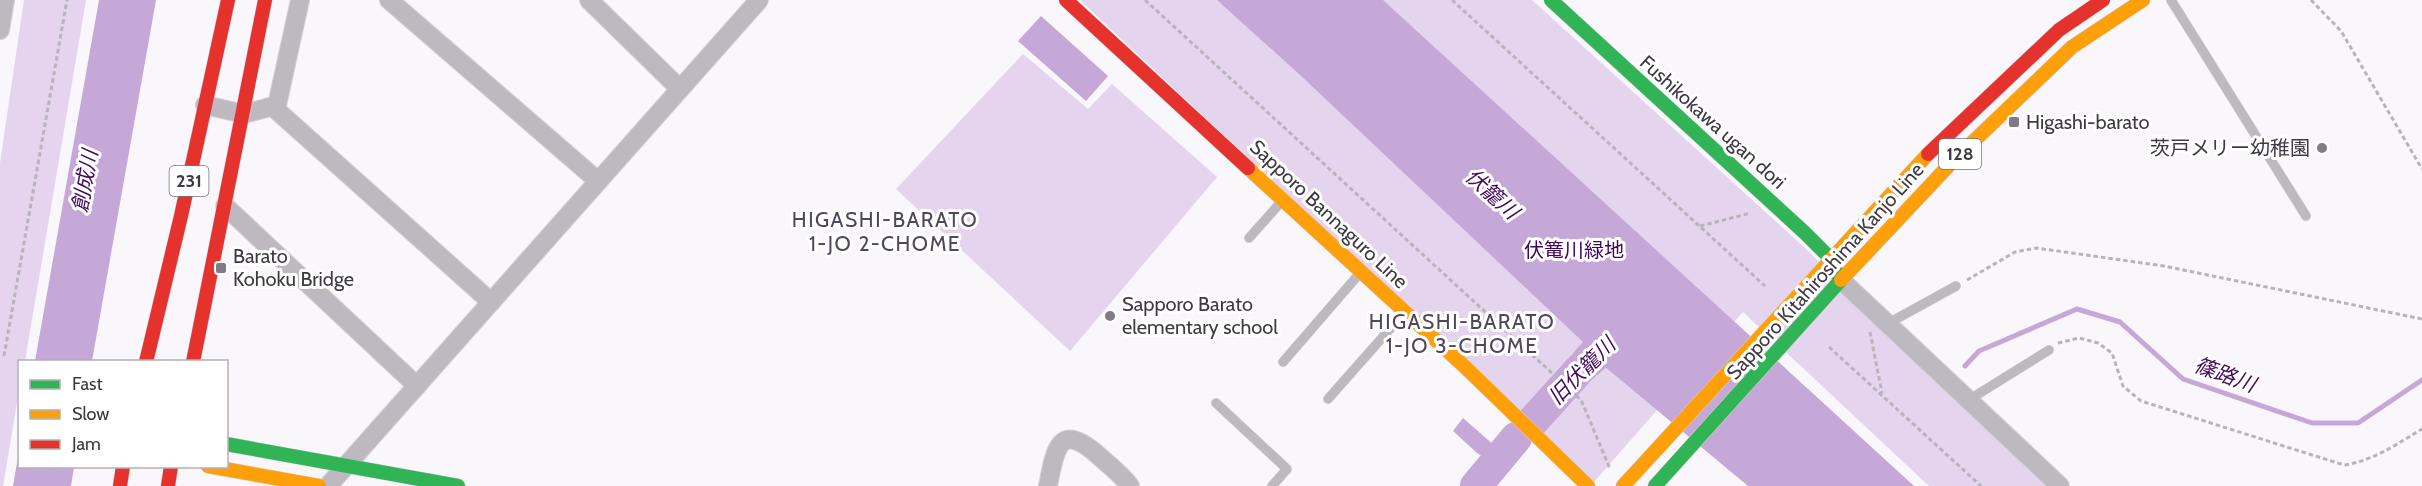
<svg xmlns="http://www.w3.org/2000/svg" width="2422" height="486" font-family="Cabin,'Noto Sans JP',sans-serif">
  <rect width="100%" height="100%" fill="#f9f6fc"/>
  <!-- green -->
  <g fill="#e4d4ee">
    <path d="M24,0h62l-61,361 -5,1 -1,29 -16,95h-3v-323z"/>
    <path d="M1080,0h452l274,249 245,237h-122l-186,-174 -150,171z"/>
    <path d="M1023,54l65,55 24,-25 105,93 -147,174 -174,-162z"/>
  </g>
  <!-- water -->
  <g fill="#c6a8d8">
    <path d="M99,0h57l-64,361h-57z"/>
    <path d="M1217,0h166l531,486h-166l-144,-120 -8,9 -5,-4 -4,5 -14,-13 4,-5 -4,-5 10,-11 -284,-268z"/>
    <path d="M1041,16l67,60 -22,25 -68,-60z"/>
    <path d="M1551,388l13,12 -25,25 -13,-11z"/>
    <path d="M1463,418l33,29 7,-8 13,11 -16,18 -23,-15 -24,-22z"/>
    <path d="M19,451l1,15 54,1 -3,19h-58z"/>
    <path d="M1476,470l13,12 -4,4h-24z"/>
  </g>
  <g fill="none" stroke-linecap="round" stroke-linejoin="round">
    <!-- stream -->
    <path stroke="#c6a8d8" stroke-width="5" d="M1965,366l14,-15 98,-42 43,13 63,57 129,44h46l64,-43"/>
    <!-- river -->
    <g stroke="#c6a8d8" stroke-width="32">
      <path d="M1533,421l47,-52 32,-28"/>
      <path d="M1476,486l40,-48"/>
    </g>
    <defs>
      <g id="lane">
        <path d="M2171,0l135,216"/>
        <path d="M1249,238l33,-37"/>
        <path d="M1887,324l69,-38"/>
        <path d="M1283,362l77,-89"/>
        <path d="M1328,399l76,-86"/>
        <path d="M1967,401l82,-51"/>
        <path d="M1216,403l71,66 -15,17"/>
      </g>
      <g id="street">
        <path d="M389,0l209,181"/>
        <path d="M589,0l91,89"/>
        <path d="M0,30l5,-30"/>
        <path d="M205,105l39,9 33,-9 23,-105"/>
        <path d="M273,107l218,195"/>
        <path d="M225,206l192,180"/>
        <path d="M1841,280l219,206"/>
        <path d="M328,486l431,-486"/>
        <path d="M1048,486c7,-37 11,-66 51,-30 10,9 23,19 31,30"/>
      </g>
      <g id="fast">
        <path d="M1551,0l254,233 26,26 8,18"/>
        <path d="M226,444l232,42"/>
        <path d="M1655,486l186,-206"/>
      </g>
      <g id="slow">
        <path d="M1248,168l216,198 124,120"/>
        <path d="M1841,280l113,-120 118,-113 71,-47"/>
        <path d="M208,466l111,20"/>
        <path d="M1623,486l305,-332"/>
      </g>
      <g id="jam">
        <path d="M1066,0l182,168"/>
        <path d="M1928,154l131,-124 44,-30"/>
        <path d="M146,362l35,-146 47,-216"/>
        <path d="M193,362l72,-362"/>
        <path d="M120,486l3,-20"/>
        <path d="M168,486l3,-20"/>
      </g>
    </defs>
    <!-- lane casing -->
    <use href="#lane" stroke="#d4d1d6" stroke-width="10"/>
    <!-- street casing -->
    <use href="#street" stroke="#d4d1d6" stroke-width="20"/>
    <!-- fast casing -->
    <use href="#fast" stroke="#d4d1d6" stroke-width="15"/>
    <!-- slow casing -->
    <use href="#slow" stroke="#d4d1d6" stroke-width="15"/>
    <!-- jam casing -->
    <use href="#jam" stroke="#d4d1d6" stroke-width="15"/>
    <!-- path -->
    <g stroke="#b8b4bb" stroke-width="3" stroke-dasharray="4.5 3" stroke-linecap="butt">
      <path d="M1145,0l432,396 5,6 28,67"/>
      <path d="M1452,0l313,286"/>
      <path d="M2311,0l30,31 81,138"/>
      <path d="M1700,226l51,-13"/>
      <path d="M1967,280l48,-28 21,-4 128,18 258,53"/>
      <path d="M1870,332l12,61"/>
      <path d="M2058,343l21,-5 19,5 14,10 11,33 18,15 203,64c29,-4 53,-21 78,-36"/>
      <path d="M1829,347l152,139"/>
      <path d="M4,356l63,-356"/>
    </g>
    <!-- lane -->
    <use href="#lane" stroke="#beb9c1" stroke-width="9"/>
    <!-- street -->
    <use href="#street" stroke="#beb9c1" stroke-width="18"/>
    <!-- fast -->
    <use href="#fast" stroke="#30b455" stroke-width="14"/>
    <!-- slow -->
    <use href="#slow" stroke="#ff9f0a" stroke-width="14"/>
    <!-- jam -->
    <use href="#jam" stroke="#e5322d" stroke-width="14"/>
  </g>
  <!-- markers -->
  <g fill="#807b84" stroke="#fff" stroke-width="2">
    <rect x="2008" y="116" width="12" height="12" rx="3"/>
    <circle cx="2322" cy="148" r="6"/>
    <rect x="215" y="262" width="12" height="12" rx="3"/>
    <circle cx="1110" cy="316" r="6"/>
  </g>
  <g text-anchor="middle" stroke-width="6" stroke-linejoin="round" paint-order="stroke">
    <!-- shield labels -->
    <g fill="#fff" stroke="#79747b" stroke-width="1.5">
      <rect x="1939" y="139" width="42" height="30" rx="4.5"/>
      <rect x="169.5" y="166" width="39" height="30" rx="4.5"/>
    </g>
    <g font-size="18" font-weight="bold" fill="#3f3943">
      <text x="1960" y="160">128</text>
      <text x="189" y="187">231</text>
    </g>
    <!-- street labels -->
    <g font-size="20" fill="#3f3943" stroke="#fff">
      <text transform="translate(1713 122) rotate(42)" y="7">Fushikokawa ugan dori</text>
      <text transform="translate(1329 214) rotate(43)" y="7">Sapporo Bannaguro Line</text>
      <text transform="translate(1825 271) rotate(-48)" y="7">Sapporo Kitahiroshima Kanjo Line</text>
    </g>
    <!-- poi labels -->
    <g font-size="20" fill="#3f3943" stroke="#fff" text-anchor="start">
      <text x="2026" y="129">Higashi-barato</text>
      <text x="2310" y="155" text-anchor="end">茨戸メリー幼稚園</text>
      <text x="233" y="263">Barato<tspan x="233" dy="23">Kohoku Bridge</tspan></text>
      <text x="1122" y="311">Sapporo Barato<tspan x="1122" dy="23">elementary school</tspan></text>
    </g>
    <!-- park labels -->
    <g font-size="20" fill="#41075a" stroke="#fff">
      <text x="1574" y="257">伏篭川緑地</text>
    </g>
    <!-- water labels -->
    <g font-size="21" font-style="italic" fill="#430b5d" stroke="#fff">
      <text transform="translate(85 181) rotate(-80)" y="7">創成川</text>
      <text transform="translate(1492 194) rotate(42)" y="7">伏籠川</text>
      <text transform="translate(1582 371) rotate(-45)" y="7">旧伏籠川</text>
      <text transform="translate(2225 375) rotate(20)" y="7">篠路川</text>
    </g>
    <!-- neighbourhood labels -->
    <g font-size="21" letter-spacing="1.5" fill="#52465a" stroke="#fff">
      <text x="885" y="227">HIGASHI-BARATO<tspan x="885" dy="24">1-JO 2-CHOME</tspan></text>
      <text x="1462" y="329">HIGASHI-BARATO<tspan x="1462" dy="24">1-JO 3-CHOME</tspan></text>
    </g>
  </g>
  <!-- legend -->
  <rect x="18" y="360" width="210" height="108" fill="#ffffff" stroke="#b2b0b4" stroke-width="1.5"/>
  <rect x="30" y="380" width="30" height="9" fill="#30b455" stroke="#b2b0b4" stroke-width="1.5"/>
  <text x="72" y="390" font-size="18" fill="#3f3943">Fast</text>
  <rect x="30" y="410" width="30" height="9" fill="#ff9f0a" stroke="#b2b0b4" stroke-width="1.5"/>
  <text x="72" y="420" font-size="18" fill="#3f3943">Slow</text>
  <rect x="30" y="440" width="30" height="9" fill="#e5322d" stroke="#b2b0b4" stroke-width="1.5"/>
  <text x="72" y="450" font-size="18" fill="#3f3943">Jam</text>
</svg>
